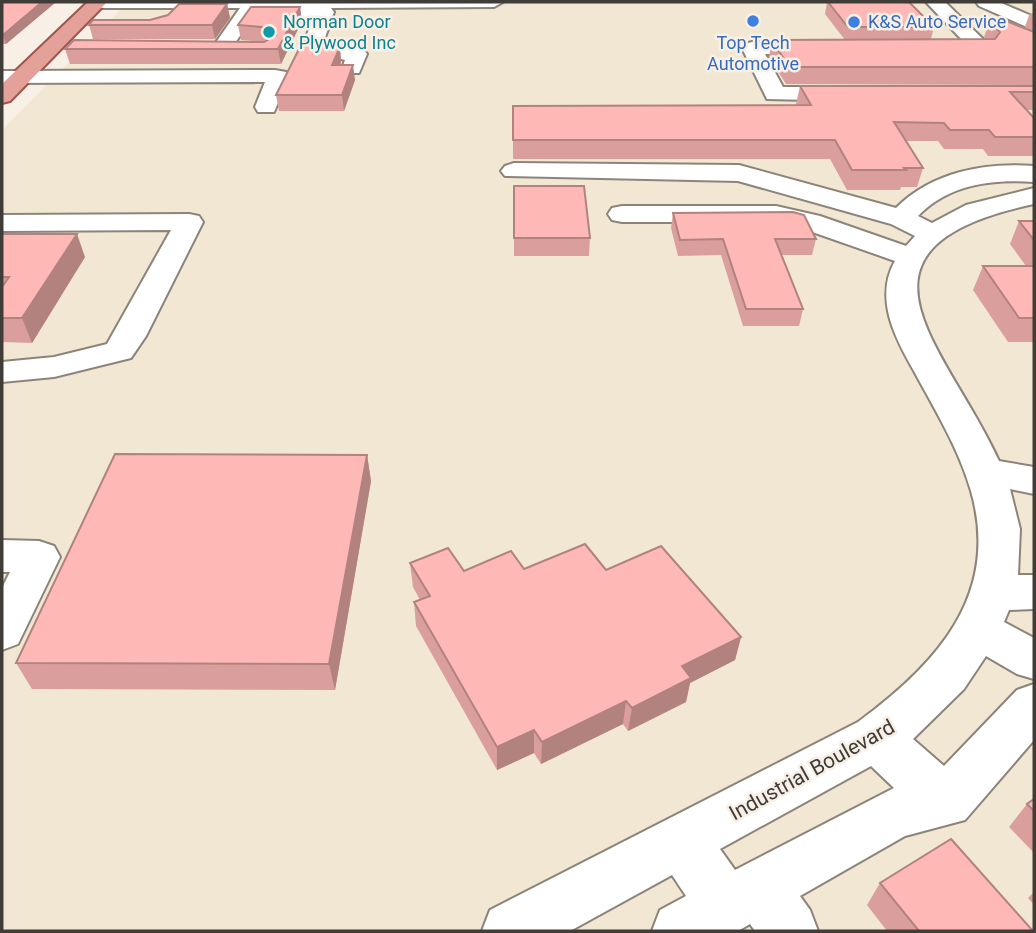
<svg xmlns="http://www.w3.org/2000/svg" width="1036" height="933" font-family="Roboto,sans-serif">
  <rect width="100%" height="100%" fill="#f8f0e6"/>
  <!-- commercial -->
  <path fill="#f1e7d2" d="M128,2h906v929h-1032v-801z"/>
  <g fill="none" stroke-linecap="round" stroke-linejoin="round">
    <defs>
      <g id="minor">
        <path d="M89,2h414l-9,5 -163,1 3,4 -11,31 41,7 3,4 -8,19h-14l-3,-4 3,-9 -40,-10 -3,-4 12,-28h-62l-23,34h-14l-3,-4 28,-40h-143l-6,-1z"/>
        <path d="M926,2h19l44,43 3,4 -3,4h-52l-3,-4 3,-4 28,-2z"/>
        <path d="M976,2h23l35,15v13l-55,-24z"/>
        <path d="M752,42l79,3 3,4 -3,4 -7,2 -59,-1 18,33h67l8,2 3,5 -3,5 -8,2 -83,-2 -25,-51 3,-4z"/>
        <path d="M275,70l11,2 3,5 -15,35h-16l-3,-5 10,-25 -263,1v-12z"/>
        <path d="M514,163l225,2 157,43c36,-36 89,-46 138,-42v16c-42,-3 -85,2 -116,34l14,7 34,-18 68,-17v16c-207,44 -86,144 -35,257l35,6v27l-24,-5 10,40 -2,46h16v34l-25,1 -5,12 30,16v41l-17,-5 -31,-18 -22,33 -51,50 31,27 73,-76 17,-6v56l-69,80 -60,16 -105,60 10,14 8,21h-63l-5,-7 -12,7h-86l8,-21 26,-14 -14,-21 -102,56h-88l8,-21 368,-188c78,-57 143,-127 113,-231 -12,-42 -36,-81 -57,-120 -19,-33 -40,-73 -19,-110l-94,-33 -25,-6h-154l-10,-2 -4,-6 4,-6 10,-2h154l44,10 86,30 9,-10 -24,-12 -153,-43 -233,-5 -4,-5 4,-5zM871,766l23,22 -159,82 -15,-21z"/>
        <path d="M189,214l10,2 4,6 -57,114 -15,22 -77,19 -52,5v-20l52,-5 53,-13 64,-114 -169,1v-16z"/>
        <path d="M2,540l37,1 15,5 6,11 -42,87 -16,6v-62l8,-16h-8z"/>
      </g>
      <path id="major" d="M88,2h19l-97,99 -8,2v-19z"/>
    </defs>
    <!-- minor casing -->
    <use href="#minor" stroke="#8c847b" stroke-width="4"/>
    <!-- major casing -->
    <use href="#major" stroke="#9e554b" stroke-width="4"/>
    <!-- minor -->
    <use href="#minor" fill="#fff" fill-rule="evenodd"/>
    <!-- major -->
    <use href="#major" fill="#e3a199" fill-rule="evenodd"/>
  </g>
  <!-- wall -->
  <g fill="#da9f9d">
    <path d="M2,2h54l-50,42h-4z"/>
    <path d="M827,2l107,25 -3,12h55l-2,-2 6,-16 34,8 6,-16h4v72l-248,-1 -17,-27 3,-17h73l-20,-26z"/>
    <path d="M227,4l3,14 -15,21h-122l-4,-14 61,-5z"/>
    <path d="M300,7l2,14 -21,43h-211l-5,-15 200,-7 -24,-2 -3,-15z"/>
    <path d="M340,47l1,15 -1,3 15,15 -11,31h-65l-3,-16z"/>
    <path d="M800,86h234v24h-7l7,8v38h-46l-5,-7h-39l-6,-8h-32l17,27 -6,19h-16l-1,3h-53l-17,-31h-317v-53l284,-1 -1,-1z"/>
    <path d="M514,186l76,52 -1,18h-75z"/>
    <path d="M673,213l143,26 -4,16h-31l22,54 -4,17h-56l-22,-71 -43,1 -7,-28z"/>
    <path d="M1019,221h15v121h-26l-35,-52 10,-24h43l-16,-22z"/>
    <path d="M2,234l83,23 -53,86 -30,-1z"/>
    <path d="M367,455l4,26 -36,209 -303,-1 -16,-26z"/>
    <path d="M410,563l54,8 60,-2 82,1 135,67 -6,23 -45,23 -4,19 -58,29 -5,-7 -82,40 -7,-11 -37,17 -81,-144 -2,-24 6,-2 -7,-13z"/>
    <path d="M1034,799v54l-25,-26 18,-23z"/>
    <path d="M880,883l153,48h-146l-20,-26z"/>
    <path d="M1034,892v13l-6,-7z"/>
  </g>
  <!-- shaded-wall -->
  <g fill="#b2827f">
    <path d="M42,2h14l-50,42 -3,-9z"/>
    <path d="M227,4l3,14 -15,21 -3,-14z"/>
    <path d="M300,7l2,14 -21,43 -3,-15z"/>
    <path d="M340,47l1,15 -7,18 -2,-15z"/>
    <path d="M353,65l2,15 -11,31 -2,-16z"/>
    <path d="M77,234l8,23 -53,86 -10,-25z"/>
    <path d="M367,455l4,26 -36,209 -6,-26z"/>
    <path d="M741,637l-6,23 -45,23 -4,19 -58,29 4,-23 50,-42z"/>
    <path d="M626,701l-3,23 -82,40 1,-22z"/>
    <path d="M534,730v23l-37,17v-23z"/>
  </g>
  <!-- building -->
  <g fill="#feb9b6" stroke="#b2827f" stroke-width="2">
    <path d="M2,2h40l-39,33h-1z"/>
    <path d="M828,2h81l25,25h-86z"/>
    <path d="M179,4h48l-15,21h-123l4,-5h57l18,-5z"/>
    <path d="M251,7h49l-22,42h-213l9,-9 190,2 12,-7 -3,-7 -35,-3z"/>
    <path d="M990,21h16l28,11v35h-245l-17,-27 223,-1 5,-7z"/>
    <path d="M303,41h14l23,6 -8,18h21l-11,30h-66z"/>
    <path d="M800,86h234v6h-24l24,26v19h-39l-6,-7h-39l-6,-7 -50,-1 29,46h-19l2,2h-54l-17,-30h-322v-34l298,-1z"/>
    <path d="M514,186h70l6,52h-76z"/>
    <path d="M793,212l11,3 12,24h-41l28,70h-57l-23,-70 -43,1 -7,-27z"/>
    <path d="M1019,221h15v19z"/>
    <path d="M2,234h75l-55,84h-20v-31l7,-10h-7z"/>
    <path d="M983,266h51v52h-15z"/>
    <path d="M115,454l252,1 -38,209 -313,-1z"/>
    <path d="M585,544l21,26 55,-24 80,91 -59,29 9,12 -59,30 -6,-7 -84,41 -8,-12 -37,17 -83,-145 16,-6 -20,-33 38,-15 16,23 47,-20 13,18z"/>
    <path d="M1034,799v12l-7,-7z"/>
    <path d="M951,839l82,92h-114l-39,-48z"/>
  </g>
  <!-- markers -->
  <g fill="#3f7fe0" stroke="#f8f0e6" stroke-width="2.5">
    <circle cx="753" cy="21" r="7"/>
    <circle cx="854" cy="22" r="7"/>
  </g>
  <circle fill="#0f9aa8" stroke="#f8f0e6" stroke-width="2.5" cx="269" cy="32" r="7"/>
  <g text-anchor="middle" stroke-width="5" stroke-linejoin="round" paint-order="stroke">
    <!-- far-culture labels -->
    <g font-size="18" fill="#0d838f" stroke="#f8f0e6" text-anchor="start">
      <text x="283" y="28">Norman Door<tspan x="283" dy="21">&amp; Plywood Inc</tspan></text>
    </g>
    <!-- far-shop labels -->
    <g font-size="18" fill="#366cbe" stroke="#f8f0e6" text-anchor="start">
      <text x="868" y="28">K&amp;S Auto Service</text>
      <text x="753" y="49" text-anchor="middle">Top Tech<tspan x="753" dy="21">Automotive</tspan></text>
    </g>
    <!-- street labels -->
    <g font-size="21" fill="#403c38" stroke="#f8f0e6">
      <text transform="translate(812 770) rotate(-29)" y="7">Industrial Boulevard</text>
    </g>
  </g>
  <!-- border -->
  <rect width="1036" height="933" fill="none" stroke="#403c38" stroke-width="7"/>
</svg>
